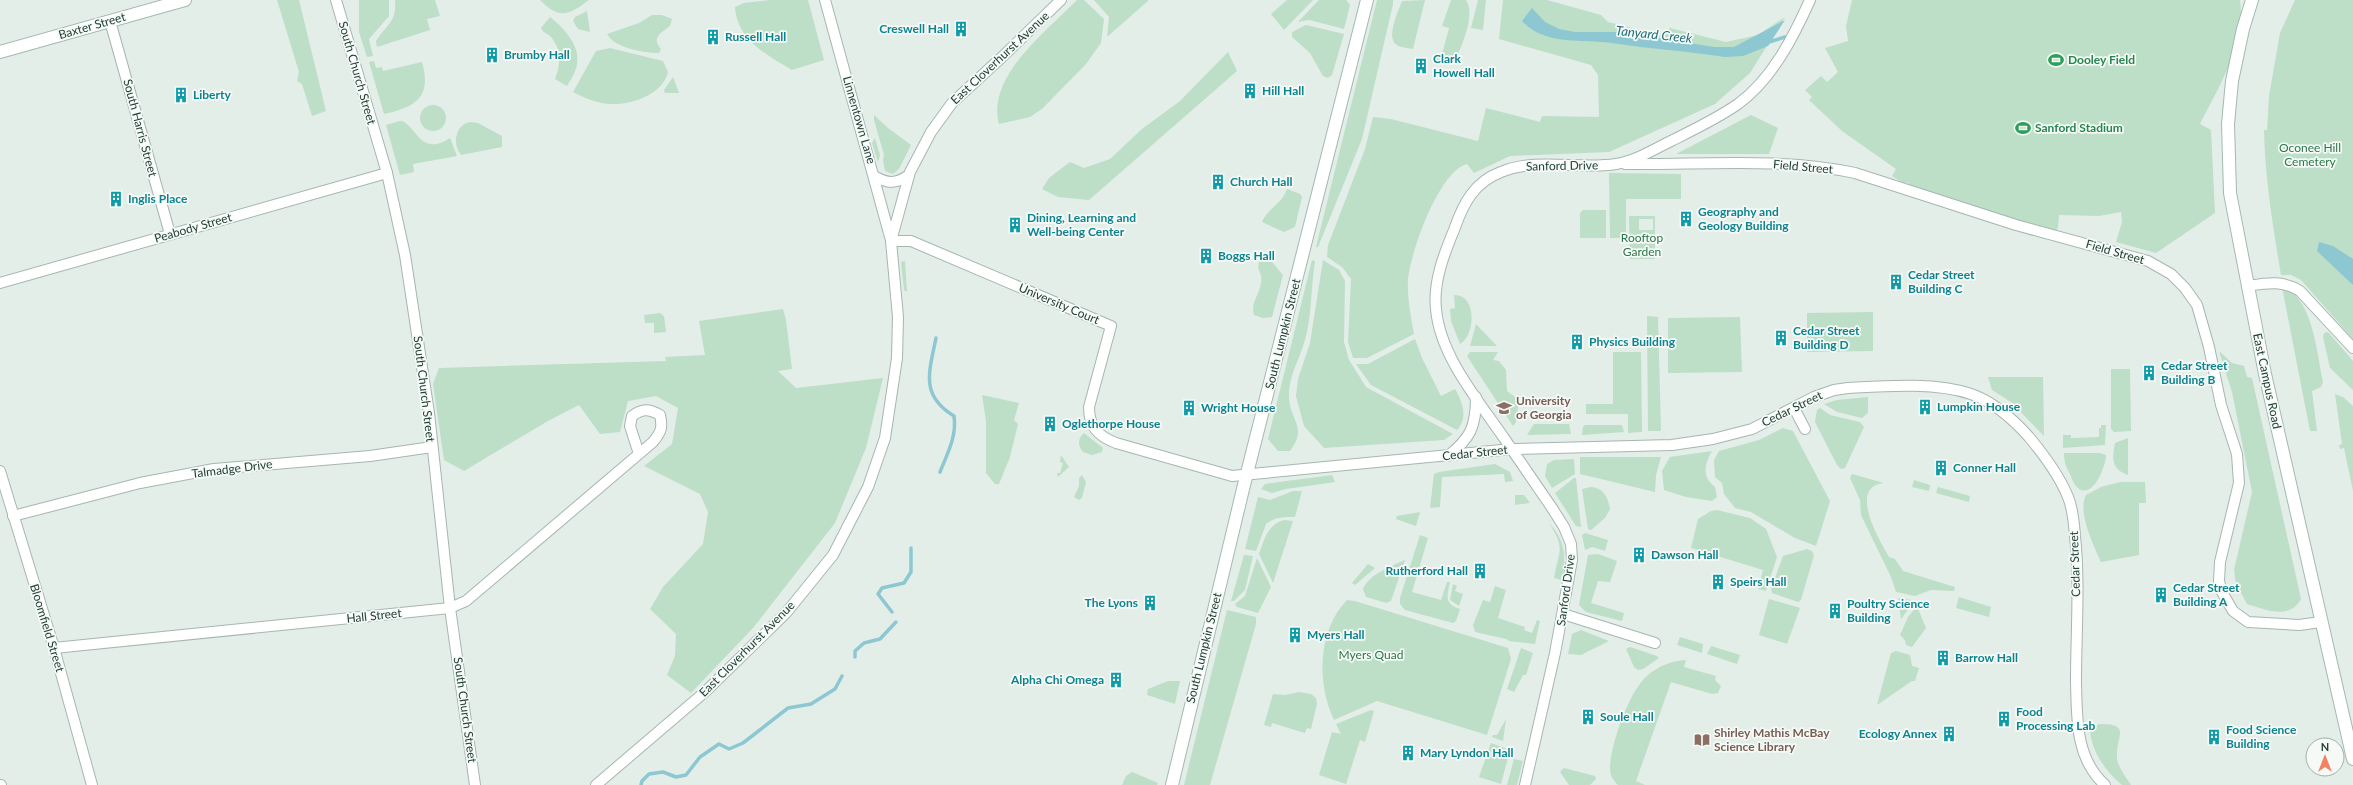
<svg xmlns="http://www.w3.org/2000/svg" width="2353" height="785" font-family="Lato,sans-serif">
  <rect width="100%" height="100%" fill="#e4eee9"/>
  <!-- green -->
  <g fill="#bddec7" fill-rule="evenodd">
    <path d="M277,0h22l27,111 -14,5 -10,-32 -5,-3 2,-9z"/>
    <path d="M359,0h30v16l-20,23 4,17 -6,1 -8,-25z"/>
    <path d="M395,0h40l5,16 -13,3 3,11 -53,17 -1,-6c11,-17 21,-19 19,-41z"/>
    <path d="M540,0h49c-20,15 -30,20 -49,0z"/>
    <path d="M771,0h37l16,60 -32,10c-25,-15 -55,-30 -57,-63l9,-4z"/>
    <path d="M1077,0h7l20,19 -3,24 -15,21 -44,45 -12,8 -31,7c-13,-48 49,-94 78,-124z"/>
    <path d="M1094,0h55l-42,37 2,-20z"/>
    <path d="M1287,0h26l-29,30 -13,-16z"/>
    <path d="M1319,0h27l4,5 -6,24 -35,-9 -11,2z"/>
    <path d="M1377,0h16v4l-31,135 -44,108h-2z"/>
    <path d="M1425,0l-12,49c-4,-1 -12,-1 -16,-4 -12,-7 2,-35 5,-44z"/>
    <path d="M1451,0h15c9,14 -2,40 -8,54l-13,8 -10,-1 1,-4 5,1 8,-30 -7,-2z"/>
    <path d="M1478,0h8l-3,30 -12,-2z"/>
    <path d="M1503,0h44l54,15 7,7 53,13 9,-7 56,14 32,-7 27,-18 -35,56 -35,31 -106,48 -99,4 -36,17 -7,-9c-28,7 -57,89 -59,116 -1,17 3,38 6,54l-47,24h-14l-5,-16 3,-63 -9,-12 -15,-10 1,-12 37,-96 8,-32 18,2 87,22 8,-33 54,14 2,-6 57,1 -1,-42 -7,-10 -92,-26z"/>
    <path d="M1852,0h388c6,44 -21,86 -40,124l11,6 4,83 -59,40 -40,-11 6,-20 -1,-10 -22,4 -40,-1 -1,12 -2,5 -139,-43 -11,-7 -1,2 -13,-8 4,-7 -54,-38 -33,-31 3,-3 -7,-7 16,-14 6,6 11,-10 -13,-24 23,-7 -2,-15z"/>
    <path d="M2295,0h58v339l-52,-59 -10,-5h-10c-8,-48 -16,-96 -17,-145h3l2,-34 11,-63z"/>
    <path d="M587,11l3,21 -12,-3 -5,-8 2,-4z"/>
    <path d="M652,15h10l10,4 -2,7c-9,7 -19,11 -9,23l-2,4c-14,0 -45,-5 -52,-19l32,-11z"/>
    <path d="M550,17c13,10 31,29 27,47 -1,8 -6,15 -10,22l-12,-7c6,-15 7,-30 -5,-43 -3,-3 -7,-3 -9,-8z"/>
    <path d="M1306,25l38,9 -12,41 -4,3 -5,-2 -13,-23 -18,-16v-5z"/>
    <path d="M610,48l53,13 5,11c-5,22 -36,33 -56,32 -14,0 -27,-6 -39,-12l23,-41z"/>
    <path d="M1228,52l9,19 -148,129 -31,-3 -16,-8 7,-11 21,-16 14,6 26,-9 32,-30 38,-28z"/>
    <path d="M374,61l2,7 6,-1 1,4 39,-9c10,35 -6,45 -38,52l-15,-52z"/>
    <path d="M673,77l6,16h-14l-1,-3z"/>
    <circle cx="433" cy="118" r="13"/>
    <path d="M874,115l14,13 23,17 -12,24 -6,5 -8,-3 -2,-11 1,-5 -10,-35z"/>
    <path d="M1751,115l27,13 -9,26h-93z"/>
    <path d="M400,121c15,0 19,38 50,17l7,18 -44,8 1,8 -14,3 -14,-50z"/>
    <path d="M471,122l7,1 24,13v11l-41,8c-9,-11 -6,-31 10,-33z"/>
    <path d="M875,138l5,17 -2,7 -6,-19z"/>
    <path d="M1609,173l72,1v25h-55v39h-16z"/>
    <path d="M1287,189l13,5 2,3 -7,30 -11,5 -22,-10c6,-14 20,-18 25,-33z"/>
    <path d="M1583,210h23v28h-26v-25z"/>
    <path d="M1629,216h26v43h-25zM1639,219h14v11h-14z"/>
    <path d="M1260,259l12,3 11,13 -11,42 -9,1 -9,-3c-4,-13 6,-20 7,-33 2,-11 -6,-9 -1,-23z"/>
    <path d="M1312,260l3,1c-4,24 -3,51 -9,75 -5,22 -16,35 -17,58 -1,26 20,32 1,57h-12l-10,-12z"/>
    <path d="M1323,260l16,10 6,11 -1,61 5,18 17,27 87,47 -9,6 -120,8 -20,-22 -8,-30 2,-17 12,-36z"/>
    <path d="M905,261l2,31 -3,-2 -3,-28z"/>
    <path d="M2282,287c31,9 35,68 41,95l-2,5 -9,4 5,40h-7z"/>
    <path d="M1454,295c23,-1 22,40 6,49l-9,-23 -1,-12 5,-1z"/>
    <path d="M783,309l3,11 6,49 -14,2 18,17 87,-10 -17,70 -31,75 -82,105 -62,65 -24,-18 8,-19 1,-22 -26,-25 13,-22 40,-43 5,-32 -8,-18 -56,-28 28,-22 6,-36 -22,-12 -28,5 -8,31 -20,2 -21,-29 -31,16 -84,50 -20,-11 -11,-76 6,-16 227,-7 -1,-4 40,-2 -6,-34z"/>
    <path d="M1873,312v39l-66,1v-39z"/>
    <path d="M660,313l4,3 2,16 -12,1v-10h-9l-1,-8z"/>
    <path d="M1647,316l11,1 3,114h-13z"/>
    <path d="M1740,317l2,55 -74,1v-55z"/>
    <path d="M1476,324l21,22h-27z"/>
    <path d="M2328,332l25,29v29l-23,-22 -7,-31 1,-4z"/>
    <path d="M1415,339l7,19 19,38 14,-7c7,12 14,29 2,41l-86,-45 -15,-21h12z"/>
    <path d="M2219,351l13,12 12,3 3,11 5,1 49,221c-11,21 -35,11 -54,5l-11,-20 -2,-14 18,-78 -20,-100z"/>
    <path d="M1470,352h28l-5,8 6,1 7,9 1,21 12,9 -3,22 -3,4 -46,-70z"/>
    <path d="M1613,352h28l1,80 -14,1v-19h-42v-10h27z"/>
    <path d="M2111,369h19l1,62 -17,1 -3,-3z"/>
    <path d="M1988,377h55l1,59 -33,-34 -19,-12z"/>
    <path d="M2335,394l8,3 10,9v85l-9,-43 -4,1 -1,-4 3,-1z"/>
    <path d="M982,395l37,8 -5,17 4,4 -8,33 -11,27h-4l-9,-11v-52z"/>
    <path d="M1868,397v16l-6,5 -25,-6 -13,-8 13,-4z"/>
    <path d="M1820,408l10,7 30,7 4,5 -19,41 -4,1 -4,-4 -22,-43 2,-12z"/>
    <path d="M1534,424h35l2,10 -44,1z"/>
    <path d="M1585,425h37l2,7 -42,3 1,-8z"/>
    <path d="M2101,425h5l-1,20 -42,3v-13h8v3l28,-1v-9h2z"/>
    <path d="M1783,428l10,3 37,70 -14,45 -21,-8 -44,-26 -16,-4 -11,-14 -2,-11 -7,-6 -1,-17 5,-9 40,-11z"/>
    <path d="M1084,433l19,15 -1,4 -10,3 -9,-3c-5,-6 -6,-13 1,-19z"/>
    <path d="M2128,438v37c-17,-6 -16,-16 -13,-32z"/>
    <path d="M1712,451c-8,14 -10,26 3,36l2,10 -5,4 -26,-4 -22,-7 -2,-19 8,-14z"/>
    <path d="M2064,453h36l6,2c0,11 -13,45 -28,33 -4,-3 -6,-9 -8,-14 -4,-7 -6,-12 -6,-21z"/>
    <path d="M1061,455l8,12 -11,10 -1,-4h3l3,-10 -3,-1z"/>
    <path d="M1580,457h81l-5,18 -1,17 -75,-18z"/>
    <path d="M1574,459l1,15 -23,14 -7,-12 2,-12 7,-4z"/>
    <path d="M1495,464l15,8 3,9 -8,1 -1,-8 -62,3 -2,30 -10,1 4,-34 5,-2z"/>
    <path d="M1852,474l32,9c-37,4 -4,58 5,74l6,2 8,12 52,16 -1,4 -23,-1 -16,6 -19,-4 -5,-15 -30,-62 -1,-15 -10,-22z"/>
    <path d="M1082,475l4,7 -4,16 -3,2 -5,-3 5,-11v-8z"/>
    <path d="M1332,475l3,7 -49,7 -14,4 -11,-4 4,-5z"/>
    <path d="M1574,478h2l5,49 -5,-1 -21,-33z"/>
    <path d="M1914,480l16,5 -1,6 -17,-4z"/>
    <path d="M2120,482h25l1,21h-7v52l-38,7c-7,-16 -24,-50 -15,-67l15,-8z"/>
    <path d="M1591,487c13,1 17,11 19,22l-5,9 -14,12 -3,-1 -6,-40z"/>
    <path d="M1938,487l32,9 -1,6 -33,-9z"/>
    <path d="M1293,491h9l-7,26c-12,0 -20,0 -29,7l-10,27 -11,-2 13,-52 12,3z"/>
    <path d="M1515,495h9l6,8 -15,2z"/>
    <path d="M1717,510l33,8 16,11 11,28 -11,34 -8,-2 5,-19 -72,-22 7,-29 13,-8z"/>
    <path d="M1420,512l-4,14 -20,-7 1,-3z"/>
    <path d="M1284,520l9,1 -20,62 -14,-29c5,-14 9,-30 25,-34z"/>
    <path d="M1549,523c16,17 17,32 14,54l-2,3 -7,-2c5,-28 12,-28 -5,-55z"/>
    <path d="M1585,533l23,7 -3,11 -13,-4 -7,3 -3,-15z"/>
    <path d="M1420,535l8,3 -16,54 29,8 6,-18h3c-3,14 -6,22 10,27l-4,12 -3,2 -48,-13 -5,-6v-6z"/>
    <path d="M1807,549l5,2 2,4 -13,45 -3,2 -26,-9 -1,-4 12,-33z"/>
    <path d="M1598,554l19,7 -7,21 -12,-1 -7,22 33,10 -2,8 -36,-9 -7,-7 9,-50z"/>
    <path d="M1244,555l9,1 -8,34 -11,11h-3z"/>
    <path d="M1257,558l14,29 -13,26 -21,-6 -2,-3 10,-8z"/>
    <path d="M1405,560l-14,41 -5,2 -20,-6 -3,-8c6,-15 29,-23 42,-29z"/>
    <path d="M1368,564l7,4 -20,17 -3,-2z"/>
    <path d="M1453,584l4,2 -2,5 8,3 -4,12 -9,-6z"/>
    <path d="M1495,586l11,4 -8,28 27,9 -1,3 8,3 5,-13 3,1 -5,23 -26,-3 -3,-2 -31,-7 -2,-7 10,-25 7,2z"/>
    <path d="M1959,597l32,10 -2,10 -33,-9z"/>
    <path d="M1898,598l13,2 2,3 -12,16z"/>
    <path d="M1769,599l31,9 -13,36 -28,-9z"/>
    <path d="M1347,600l8,1 153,47 3,11 -24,76 -110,-34 -43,19c-17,-36 -17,-89 13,-120z"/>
    <path d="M1917,606l9,22 -14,19 -6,-2 -1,-5 -5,-5 8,-18z"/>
    <path d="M1227,610l29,7v7l-46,161h-26z"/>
    <path d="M1581,630l28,11 -28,14 -13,-1 4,-20z"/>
    <path d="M1680,637l23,7 -1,9 -25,-8z"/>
    <path d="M1711,646l29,9 -3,9 -30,-10z"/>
    <path d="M1630,647l27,9 2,2 -16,11 -5,1 -4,-3 -8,-18z"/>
    <path d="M1521,648l12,5 -7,22h-3l-9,17 -7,-3z"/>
    <path d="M1896,651l14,4 2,11 7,2 -4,13h-3l-35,24 14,-52z"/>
    <path d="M1686,660l-2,7 32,9 -1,4 6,6 -3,7 -6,1 -41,-12 -35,99 9,4h-27c-5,-5 -8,-9 -8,-16 0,-23 19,-78 37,-93 11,-10 24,-15 39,-16z"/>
    <path d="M1168,681h12l-5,23 -28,-9 1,-6z"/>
    <path d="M1299,692l12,2 5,4 1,6 -6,25 -4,-1 -2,5 -33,-10 -1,4 -7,-2 9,-31 12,1z"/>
    <path d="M1371,710l3,1 -9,31 -5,-2 -14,44 -27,-9 13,-43 9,2 -5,-10z"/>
    <path d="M1506,719l-3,22 -11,-4 1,-2h4z"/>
    <path d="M2099,724c33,0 17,11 18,33 0,9 9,20 14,28h-9c-16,-13 -31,-34 -32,-55z"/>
    <path d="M1491,743l19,7 -9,34 -22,-7z"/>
    <path d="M1514,759l9,2 -6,24h-10z"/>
    <path d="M1564,768l31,8 1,3 -6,6h-21l-9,-13z"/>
    <path d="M1132,772l26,11 -1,2h-35l4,-9z"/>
  </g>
  <!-- water -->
  <g fill="#8dc7d2">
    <path d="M1532,8l13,14 14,7 16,3h44l95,15h20l51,-27 -17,26 -25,10 -18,1c-37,-6 -75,-8 -113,-14 -30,-4 -67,3 -90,-22z"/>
    <path d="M2319,242l14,4 20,13v26l-36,-34z"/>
  </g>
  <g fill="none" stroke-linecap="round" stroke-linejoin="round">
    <!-- stream -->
    <g stroke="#8dc7d2" stroke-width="3.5">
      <path d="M1769,42l16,-5"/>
      <path d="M936,338c-7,35 -16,57 18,78 3,21 -7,38 -14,56"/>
      <path d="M892,612l-14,-18 4,-6 22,-5 7,-11v-24"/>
      <path d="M855,657v-6l9,-8 16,-4 16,-17"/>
      <path d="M641,785l1,-4 7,-7 14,-2 13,5 10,-2 14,-18 19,-13 10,5 14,-6 45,-35 23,-4 24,-15 7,-13"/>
    </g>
    <defs>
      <g id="minor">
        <path d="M336,0l51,173 18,82 24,158 21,195 25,177"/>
        <path d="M825,0l65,237"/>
        <path d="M110,21l60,213"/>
        <path d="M1625,164c76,1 155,-7 230,9l161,52 132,36 23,13 14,14 12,17 12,42 12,58 16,49 2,29 -19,79 -1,19 3,11 11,19 15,11 51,3 22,-3"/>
        <path d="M874,176c14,8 22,8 35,-1"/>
        <path d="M891,241h20l200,85 -22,81c0,20 9,29 27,36l116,33 280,-27 160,-4 41,-6 39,-10 62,-32 20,-7 14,-2c37,-2 87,-6 123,6 23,8 42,25 58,43 15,18 30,38 39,60 5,12 6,26 7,39 5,48 1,97 1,145 1,37 -1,77 29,104"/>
        <path d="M0,283l387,-110"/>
        <path d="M2247,286c20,-3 36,-6 53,5l53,57"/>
        <path d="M1794,408l11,21"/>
        <path d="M1448,456c23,-18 28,-30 28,-59"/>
        <path d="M0,471l54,177 38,137"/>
        <path d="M13,516l127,-33 74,-14 156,-13 62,-9"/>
        <path d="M1563,614l92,29"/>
        <path d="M54,648l396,-40 16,-7 187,-159c8,-10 10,-14 7,-27 -11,-6 -17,-7 -28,1l-2,10 9,28"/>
        <path d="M0,785h1"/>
        <path d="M596,785l110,-94 80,-78 47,-58 35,-68 17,-49 12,-80 1,-41 -7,-76 19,-69 21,-40 21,-29 49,-45 60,-58"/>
        <path d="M1525,785l30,-132 17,-93 -1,-16 -7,-17 -12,-19c-16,-23 -32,-47 -48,-70 -26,-38 -64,-82 -68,-129 -3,-27 8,-55 18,-79 9,-26 20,-48 47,-58 36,-15 78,-2 115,-8 20,-3 40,-16 57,-24 22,-11 45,-22 65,-36 34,-25 55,-66 72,-104"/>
      </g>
      <g id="secondary">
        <path d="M2252,0l-9,29 -11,52 -4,43 2,69 35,181 88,385"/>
        <path d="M0,52l185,-52"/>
        <path d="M1172,785l71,-296 124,-489"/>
      </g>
    </defs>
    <!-- minor casing -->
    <use href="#minor" stroke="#a6b6b0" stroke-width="12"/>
    <!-- secondary casing -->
    <use href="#secondary" stroke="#a3b9b1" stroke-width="14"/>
    <!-- minor -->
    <use href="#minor" stroke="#fff" stroke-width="10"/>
    <!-- secondary -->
    <use href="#secondary" stroke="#fff" stroke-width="12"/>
  </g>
  <!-- icons -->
  <defs>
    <symbol id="building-bare" viewBox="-9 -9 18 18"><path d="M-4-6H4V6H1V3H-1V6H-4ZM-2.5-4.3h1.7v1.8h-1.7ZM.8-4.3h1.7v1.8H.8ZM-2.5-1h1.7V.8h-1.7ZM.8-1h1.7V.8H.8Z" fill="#0f9aa8" stroke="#f5faf7" stroke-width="2.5" paint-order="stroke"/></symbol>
    <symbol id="stadium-bare" viewBox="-9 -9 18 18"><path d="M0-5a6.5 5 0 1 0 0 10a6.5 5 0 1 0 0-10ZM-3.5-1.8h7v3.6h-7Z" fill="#2e9e5b" stroke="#f5faf7" stroke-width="2.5" paint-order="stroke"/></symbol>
    <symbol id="university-bare" viewBox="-9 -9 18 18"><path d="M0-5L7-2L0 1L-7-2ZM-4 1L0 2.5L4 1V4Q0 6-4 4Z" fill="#8d6e63" stroke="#f5faf7" stroke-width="2.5" paint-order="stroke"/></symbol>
    <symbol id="library-bare" viewBox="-9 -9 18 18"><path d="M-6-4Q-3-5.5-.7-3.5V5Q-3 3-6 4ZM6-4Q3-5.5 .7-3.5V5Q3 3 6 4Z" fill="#8d6e63" stroke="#f5faf7" stroke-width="2.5" paint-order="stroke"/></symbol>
  </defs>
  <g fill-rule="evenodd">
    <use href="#building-bare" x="950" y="18" width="22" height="22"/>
    <use href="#building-bare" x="702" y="26" width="22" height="22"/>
    <use href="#building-bare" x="481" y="44" width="22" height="22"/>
    <use href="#stadium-bare" x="2045" y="49" width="22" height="22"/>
    <use href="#building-bare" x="1410" y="55" width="22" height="22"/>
    <use href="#building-bare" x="1239" y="80" width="22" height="22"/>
    <use href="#building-bare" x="170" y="84" width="22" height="22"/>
    <use href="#stadium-bare" x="2012" y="117" width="22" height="22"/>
    <use href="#building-bare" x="1207" y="171" width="22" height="22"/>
    <use href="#building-bare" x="105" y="188" width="22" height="22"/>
    <use href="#building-bare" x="1675" y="208" width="22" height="22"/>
    <use href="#building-bare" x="1004" y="214" width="22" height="22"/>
    <use href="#building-bare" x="1195" y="245" width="22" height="22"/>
    <use href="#building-bare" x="1885" y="271" width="22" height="22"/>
    <use href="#building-bare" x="1770" y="327" width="22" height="22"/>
    <use href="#building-bare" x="1566" y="331" width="22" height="22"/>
    <use href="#building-bare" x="2138" y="362" width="22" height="22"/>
    <use href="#building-bare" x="1914" y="396" width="22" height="22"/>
    <use href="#building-bare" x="1178" y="397" width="22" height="22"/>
    <use href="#university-bare" x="1493" y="397" width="22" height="22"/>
    <use href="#building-bare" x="1039" y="413" width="22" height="22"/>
    <use href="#building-bare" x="1930" y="457" width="22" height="22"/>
    <use href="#building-bare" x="1628" y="544" width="22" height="22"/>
    <use href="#building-bare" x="1469" y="560" width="22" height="22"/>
    <use href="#building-bare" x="1707" y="571" width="22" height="22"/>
    <use href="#building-bare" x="2150" y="584" width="22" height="22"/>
    <use href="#building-bare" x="1139" y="592" width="22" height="22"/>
    <use href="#building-bare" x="1824" y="600" width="22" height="22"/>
    <use href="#building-bare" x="1284" y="624" width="22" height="22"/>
    <use href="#building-bare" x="1932" y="647" width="22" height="22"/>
    <use href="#building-bare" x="1105" y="669" width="22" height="22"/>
    <use href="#building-bare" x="1577" y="706" width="22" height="22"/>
    <use href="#building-bare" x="1993" y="708" width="22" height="22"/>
    <use href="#building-bare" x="1938" y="723" width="22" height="22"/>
    <use href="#building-bare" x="2203" y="726" width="22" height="22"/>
    <use href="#library-bare" x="1691" y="729" width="22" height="22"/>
    <use href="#building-bare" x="1397" y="742" width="22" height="22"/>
  </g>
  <g text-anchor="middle" stroke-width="3.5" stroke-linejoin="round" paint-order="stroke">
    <!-- street labels -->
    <g font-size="12" fill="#233f38" stroke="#f5faf7">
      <text transform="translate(92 26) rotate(-16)" y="4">Baxter Street</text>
      <text transform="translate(1000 58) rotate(-43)" y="4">East Cloverhurst Avenue</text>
      <text transform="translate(357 73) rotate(74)" y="4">South Church Street</text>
      <text transform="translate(859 120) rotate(74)" y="4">Linnentown Lane</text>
      <text transform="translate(140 128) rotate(75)" y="4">South Harris Street</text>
      <text transform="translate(1562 166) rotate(-1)" y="4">Sanford Drive</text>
      <text transform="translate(1803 167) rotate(5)" y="4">Field Street</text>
      <text transform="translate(193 228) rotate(-16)" y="4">Peabody Street</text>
      <text transform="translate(2115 252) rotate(16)" y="4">Field Street</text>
      <text transform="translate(1059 304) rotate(23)" y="4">University Court</text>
      <text transform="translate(1283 334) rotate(-76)" y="4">South Lumpkin Street</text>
      <text transform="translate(2267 381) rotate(78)" y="4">East Campus Road</text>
      <text transform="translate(424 389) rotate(83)" y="4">South Church Street</text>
      <text transform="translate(1792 409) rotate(-26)" y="4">Cedar Street</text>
      <text transform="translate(1475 453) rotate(-6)" y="4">Cedar Street</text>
      <text transform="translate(232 469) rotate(-7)" y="4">Talmadge Drive</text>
      <text transform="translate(2075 564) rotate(-92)" y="4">Cedar Street</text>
      <text transform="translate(1566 590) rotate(-82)" y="4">Sanford Drive</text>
      <text transform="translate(374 616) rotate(-6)" y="4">Hall Street</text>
      <text transform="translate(47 628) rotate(73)" y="4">Bloomfield Street</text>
      <text transform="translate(1204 648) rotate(-76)" y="4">South Lumpkin Street</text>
      <text transform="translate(747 649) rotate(-45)" y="4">East Cloverhurst Avenue</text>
      <text transform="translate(465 710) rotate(82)" y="4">South Church Street</text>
    </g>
    <!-- culture labels -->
    <g font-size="12" font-weight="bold" fill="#0d838f" stroke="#f5faf7" text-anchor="start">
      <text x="949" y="33" text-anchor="end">Creswell Hall</text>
      <text x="725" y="41">Russell Hall</text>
      <text x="504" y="59">Brumby Hall</text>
      <text x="1433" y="63">Clark<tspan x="1433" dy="14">Howell Hall</tspan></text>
      <text x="1262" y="95">Hill Hall</text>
      <text x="193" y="99">Liberty</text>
      <text x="1230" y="186">Church Hall</text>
      <text x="128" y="203">Inglis Place</text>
      <text x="1698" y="216">Geography and<tspan x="1698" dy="14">Geology Building</tspan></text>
      <text x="1027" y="222">Dining, Learning and<tspan x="1027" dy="14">Well-being Center</tspan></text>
      <text x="1218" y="260">Boggs Hall</text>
      <text x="1908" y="279">Cedar Street<tspan x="1908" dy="14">Building C</tspan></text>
      <text x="1793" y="335">Cedar Street<tspan x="1793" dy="14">Building D</tspan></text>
      <text x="1589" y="346">Physics Building</text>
      <text x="2161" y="370">Cedar Street<tspan x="2161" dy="14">Building B</tspan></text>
      <text x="1937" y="411">Lumpkin House</text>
      <text x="1201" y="412">Wright House</text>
      <text x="1062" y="428">Oglethorpe House</text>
      <text x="1953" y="472">Conner Hall</text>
      <text x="1651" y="559">Dawson Hall</text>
      <text x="1468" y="575" text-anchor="end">Rutherford Hall</text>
      <text x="1730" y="586">Speirs Hall</text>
      <text x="2173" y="592">Cedar Street<tspan x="2173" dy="14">Building A</tspan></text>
      <text x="1138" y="607" text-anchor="end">The Lyons</text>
      <text x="1847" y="608">Poultry Science<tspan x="1847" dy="14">Building</tspan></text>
      <text x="1307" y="639">Myers Hall</text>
      <text x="1955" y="662">Barrow Hall</text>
      <text x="1104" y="684" text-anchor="end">Alpha Chi Omega</text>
      <text x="2016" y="716">Food<tspan x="2016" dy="14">Processing Lab</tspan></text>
      <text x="1600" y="721">Soule Hall</text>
      <text x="2226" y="734">Food Science<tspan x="2226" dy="14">Building</tspan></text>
      <text x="1937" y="738" text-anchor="end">Ecology Annex</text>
      <text x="1420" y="757">Mary Lyndon Hall</text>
    </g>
    <!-- leisure labels -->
    <g font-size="12" font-weight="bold" fill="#27864d" stroke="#f5faf7" text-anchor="start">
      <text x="2068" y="64">Dooley Field</text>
      <text x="2035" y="132">Sanford Stadium</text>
    </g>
    <!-- park labels -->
    <g font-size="12" fill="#2d764a" stroke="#f5faf7">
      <text x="2310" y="152">Oconee Hill<tspan x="2310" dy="14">Cemetery</tspan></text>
      <text x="1642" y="242">Rooftop<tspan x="1642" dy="14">Garden</tspan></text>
      <text x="1371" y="659">Myers Quad</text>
    </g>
    <!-- education labels -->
    <g font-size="12" font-weight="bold" fill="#785e54" stroke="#f5faf7" text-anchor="start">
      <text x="1516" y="405">University<tspan x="1516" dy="14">of Georgia</tspan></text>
      <text x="1714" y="737">Shirley Mathis McBay<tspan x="1714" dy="14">Science Library</tspan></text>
    </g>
    <!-- water labels -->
    <g font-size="13" font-style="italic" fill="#1d6b7c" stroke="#f5faf7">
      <text transform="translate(1654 34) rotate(6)" y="5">Tanyard Creek</text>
    </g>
  </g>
  <!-- north arrow -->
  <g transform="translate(2325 757)"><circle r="19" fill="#f5faf7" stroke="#a1afab"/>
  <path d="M0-3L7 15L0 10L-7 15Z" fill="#f1845f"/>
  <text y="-6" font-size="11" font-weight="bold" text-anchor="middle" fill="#233f38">N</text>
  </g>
</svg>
